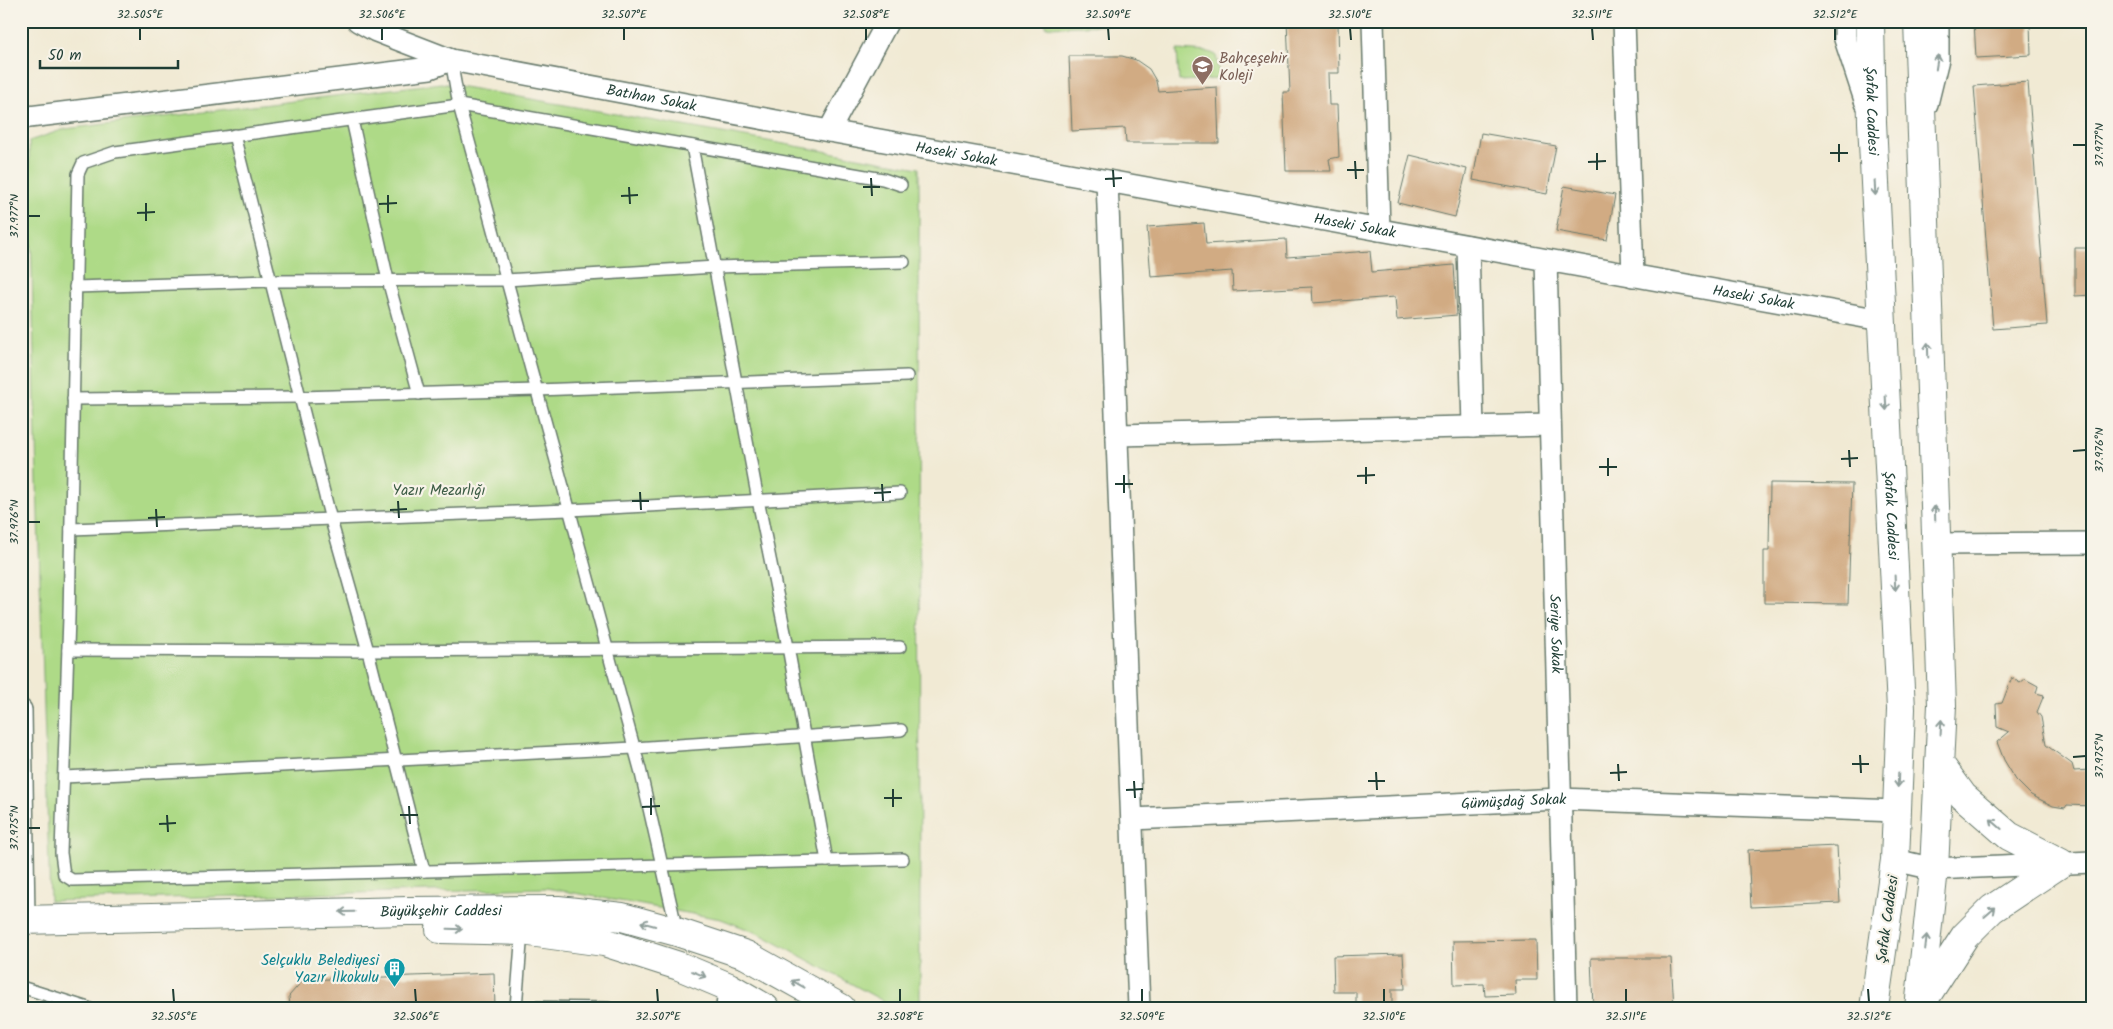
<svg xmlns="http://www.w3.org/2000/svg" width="2113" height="1029" font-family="Kalam,sans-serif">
  <rect width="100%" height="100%" fill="#f7f3e8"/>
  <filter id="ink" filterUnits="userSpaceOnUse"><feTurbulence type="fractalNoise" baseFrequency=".02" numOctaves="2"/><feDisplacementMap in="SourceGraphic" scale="10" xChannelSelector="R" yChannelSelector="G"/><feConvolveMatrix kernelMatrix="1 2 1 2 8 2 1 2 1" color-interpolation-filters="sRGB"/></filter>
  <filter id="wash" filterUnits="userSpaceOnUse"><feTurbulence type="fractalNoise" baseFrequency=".0096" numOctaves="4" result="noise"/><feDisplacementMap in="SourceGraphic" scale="20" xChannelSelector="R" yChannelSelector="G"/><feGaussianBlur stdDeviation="1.12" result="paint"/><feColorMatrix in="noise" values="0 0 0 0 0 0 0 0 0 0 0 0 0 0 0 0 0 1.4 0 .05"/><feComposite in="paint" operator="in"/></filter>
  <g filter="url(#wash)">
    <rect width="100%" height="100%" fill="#f1ead4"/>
    <!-- green -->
    <g fill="#aeda87" stroke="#668c5e">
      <path d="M1046,21h99v3l-99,3z"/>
      <path d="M1177,50l32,2 7,3 4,24 -41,2z"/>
      <path d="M441,83l478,85 1,840h-24l-136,-74 -39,-15 -175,-31 -496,13 -13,-419 -8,-341 36,-12z"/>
    </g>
    <g id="blocks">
      <!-- building -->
      <g fill="#d1ab83">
        <path d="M1287,21h51l1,52h-11l1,32h8l2,52 -10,2 2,12h-45l-3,-79h7z"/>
        <path d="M1974,21h56l1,34 -55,3z"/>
        <path d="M1069,56h53l14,4 13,9 7,12 2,10 59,-4 2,56h-93l-1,-15 -53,3z"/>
        <path d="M2028,82l19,243 -54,4 -19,-243z"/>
        <path d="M1481,133l75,13 -9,48 -74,-14z"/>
        <path d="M1410,155l57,14 -12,48 -57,-14z"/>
        <path d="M1564,186l51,9 -8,45 -51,-9z"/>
        <path d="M1204,223l2,21 80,-5 1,18 83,-6 2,21 82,-7 3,50 -60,5 -2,-23 -82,6 -1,-16 -79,4 -1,-20 -81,6 -4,-50z"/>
        <path d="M2075,248h17v47l-17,1z"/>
        <path d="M1770,483l82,1 -4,120 -84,-1v-52h5z"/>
        <path d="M2012,678l8,5 5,-4 13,7 -2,7 8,2 -7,17 4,5 5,28 26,19 2,7 16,-1 2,36 -25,-1 -2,3 -12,-2 -22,-11 -15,-15 -12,-20 -7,-18 12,-10 -12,-5 -1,-23 6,-1z"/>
        <path d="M1837,846l3,57 -89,4 -3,-57z"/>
        <path d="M1536,940l1,40h-22l1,15 -31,1 -1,-12 -30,1 -1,-44z"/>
        <path d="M1403,954l2,35h-13v15l-36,2v-14h-22l-1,-36z"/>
        <path d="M1591,958h80l3,50h-81z"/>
        <path d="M494,973l1,35h-205l-1,-12 14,-16z"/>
      </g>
    </g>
  </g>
  <g filter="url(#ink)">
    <use href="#blocks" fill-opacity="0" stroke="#687a6c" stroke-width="1"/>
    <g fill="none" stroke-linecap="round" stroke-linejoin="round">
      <defs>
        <g id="lane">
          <path d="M451,60l8,45 181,664 37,162"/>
          <path d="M352,120l36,160 31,114"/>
          <path d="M234,135l97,385 37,131 56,220"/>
          <path d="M692,146l66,354 30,147 39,214"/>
          <path d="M901,185l-18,-6 -424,-74 -344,47 -32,11 -5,11 -9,443 -8,236 3,22 8,5 831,-21"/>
          <path d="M75,287l197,-6 234,-1 209,-13 189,-5"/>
          <path d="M73,399l228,-2 236,-7 370,-14"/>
          <path d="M71,529l498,-19 331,-17"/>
          <path d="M68,650l300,1 532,-4"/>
          <path d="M64,777l570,-29 267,-18"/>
          <path d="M21,987l67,21"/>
          <path d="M516,1007l92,1"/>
          <path d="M516,1008l6,-77"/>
        </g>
        <g id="street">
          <path id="s1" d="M358,21l18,10 75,29 378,71 1052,189"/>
          <path d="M1373,21l6,209"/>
          <path d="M1624,21l9,255"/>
          <path d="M1845,21v18l21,64"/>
          <path d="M1927,104l11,-45v-38"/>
          <path d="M21,118l409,-50 21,-8"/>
          <path d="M829,131l59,-110"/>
          <path d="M1107,181l32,827"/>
          <path d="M1468,246l5,181"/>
          <path id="s2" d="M1546,260l20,748"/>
          <path d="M1118,435l432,-10"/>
          <path d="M1936,544l156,-1"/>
          <path d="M21,710l3,210"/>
          <path id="s3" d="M1132,819l427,-20 338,12"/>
          <path d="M1895,860l39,9 158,-7"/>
          <path d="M727,1008l2,-21"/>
        </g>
        <g id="secondary">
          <path id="s4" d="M1870,21l2,101 29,587 -6,151 -21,148"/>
          <path d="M1918,21l24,684 -8,164 -15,139"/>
          <path id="s5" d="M21,920l387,-9 150,-1 64,7 55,15 69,23 95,53"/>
          <path d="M440,929l82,2 82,11 75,24 50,21 36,21"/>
          <path d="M1923,1001l42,-65 27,-27 69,-46 -52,-27 -46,-40 -24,-33"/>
        </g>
      </defs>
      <!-- lane casing -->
      <use href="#lane" stroke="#687a6c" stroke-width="14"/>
      <!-- street casing -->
      <use href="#street" stroke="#687a6c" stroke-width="24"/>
      <!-- secondary casing -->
      <use href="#secondary" stroke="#687a6c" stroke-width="30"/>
      <!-- lane -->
      <use href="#lane" stroke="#fff" stroke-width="11"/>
      <!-- street -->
      <use href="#street" stroke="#fff" stroke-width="21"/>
      <!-- secondary -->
      <use href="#secondary" stroke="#fff" stroke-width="28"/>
    </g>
    <!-- one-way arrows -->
    <defs><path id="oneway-shaft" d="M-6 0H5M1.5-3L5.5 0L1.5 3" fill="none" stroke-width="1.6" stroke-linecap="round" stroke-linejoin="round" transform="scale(1.25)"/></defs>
    <g stroke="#8f9e9a">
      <use href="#oneway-shaft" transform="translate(1937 62) rotate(-81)"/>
      <use href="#oneway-shaft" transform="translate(1875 188) rotate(87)"/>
      <use href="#oneway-shaft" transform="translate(1928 350) rotate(-92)"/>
      <use href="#oneway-shaft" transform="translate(1886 403) rotate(87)"/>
      <use href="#oneway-shaft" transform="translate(1935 513) rotate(-92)"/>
      <use href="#oneway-shaft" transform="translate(1895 583) rotate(87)"/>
      <use href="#oneway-shaft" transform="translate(1941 727) rotate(-87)"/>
      <use href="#oneway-shaft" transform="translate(1898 780) rotate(92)"/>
      <use href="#oneway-shaft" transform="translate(1996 824) rotate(-139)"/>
      <use href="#oneway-shaft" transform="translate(347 912) rotate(179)"/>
      <use href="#oneway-shaft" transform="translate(1990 912) rotate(-41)"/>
      <use href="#oneway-shaft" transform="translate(648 924) rotate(-165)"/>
      <use href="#oneway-shaft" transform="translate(455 929) rotate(2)"/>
      <use href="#oneway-shaft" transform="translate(1926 942) rotate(-84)"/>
      <use href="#oneway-shaft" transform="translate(699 974) rotate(23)"/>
      <use href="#oneway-shaft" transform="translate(798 984) rotate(-151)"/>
    </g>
  </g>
  <!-- ticks -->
  <path fill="none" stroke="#1f3d34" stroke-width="2" d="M140,28v12M382,28v12M624,28v12M866,28v12M1108,28l1,12M1350,28l1,12M1592,28l1,12M1835,28v12M1839,144v18M2073,145h13M1597,153v17M1830,153h18M1355,161l1,18M1588,162l18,-1M1113,170l1,17M1347,170h17M871,178l1,18M1105,179l17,-1M629,187l1,17M863,187h17M388,195v18M621,196l17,-1M146,203v18M379,204l18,-1M137,213l18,-1M28,216h12M1849,450l1,17M2073,451l13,-1M1608,458v18M1841,459l17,-1M1366,467v17M1599,467h18M1124,475v18M1357,476l18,-1M882,484l1,17M1115,484h18M640,492l1,18M874,493l17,-1M398,501l1,17M632,501h17M156,509l1,18M390,510l17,-1M148,518l17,-1M28,522h12M1860,755l1,18M2073,757l13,-1M1618,764l1,17M1852,764h17M1376,772l1,18M1610,773l17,-1M1134,781l1,17M1368,781h17M893,789v18M1126,790l17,-1M651,798v17M884,798h18M409,806l1,18M642,807l18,-1M167,815l1,17M400,815h18M159,824l17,-1M28,828h12M173,989l1,13M415,989l1,13M657,989l1,13M900,989v13M1142,989v13M1384,989v13M1626,989v13M1868,989l1,13"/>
  <!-- icons -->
  <defs>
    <symbol id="school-pin" viewBox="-11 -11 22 30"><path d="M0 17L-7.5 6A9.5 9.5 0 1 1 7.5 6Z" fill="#8d6e63" stroke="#f7f3e8"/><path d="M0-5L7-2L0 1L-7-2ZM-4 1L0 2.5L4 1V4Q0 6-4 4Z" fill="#fff"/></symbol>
    <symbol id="building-pin" viewBox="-11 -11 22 30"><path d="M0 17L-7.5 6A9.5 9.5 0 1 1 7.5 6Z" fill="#0f9aa8" stroke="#f7f3e8"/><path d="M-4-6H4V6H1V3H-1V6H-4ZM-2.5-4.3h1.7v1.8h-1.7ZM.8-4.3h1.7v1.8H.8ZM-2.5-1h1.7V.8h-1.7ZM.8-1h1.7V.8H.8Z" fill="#fff"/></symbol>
  </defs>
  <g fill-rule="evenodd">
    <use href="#school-pin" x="1190" y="54" width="25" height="34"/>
    <use href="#building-pin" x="382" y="956" width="25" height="34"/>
  </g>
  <g text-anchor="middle" stroke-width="4.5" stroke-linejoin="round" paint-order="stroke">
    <!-- education labels -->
    <g font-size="15" fill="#785e54" stroke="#f7f3e8" text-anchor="start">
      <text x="1219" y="63">Bahçeşehir<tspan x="1219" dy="17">Koleji</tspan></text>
    </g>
    <!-- street labels -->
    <g font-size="15" fill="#1f3d34" stroke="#f7f3e8">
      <text dy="5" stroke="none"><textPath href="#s1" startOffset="305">Batıhan Sokak</textPath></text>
      <text dy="5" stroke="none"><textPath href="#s4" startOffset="90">Şafak Caddesi</textPath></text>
      <text dy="5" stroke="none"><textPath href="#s1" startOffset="615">Haseki Sokak</textPath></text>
      <text dy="5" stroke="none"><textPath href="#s1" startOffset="1020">Haseki Sokak</textPath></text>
      <text dy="5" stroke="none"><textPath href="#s1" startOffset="1425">Haseki Sokak</textPath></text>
      <text dy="5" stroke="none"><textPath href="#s4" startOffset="495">Şafak Caddesi</textPath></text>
      <text dy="5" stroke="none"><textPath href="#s2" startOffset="374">Seriye Sokak</textPath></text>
      <text dy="5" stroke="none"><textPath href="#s3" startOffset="382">Gümüşdağ Sokak</textPath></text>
      <text dy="5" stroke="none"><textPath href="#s5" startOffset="420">Büyükşehir Caddesi</textPath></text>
      <text transform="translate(1887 919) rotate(-82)" y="5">Şafak Caddesi</text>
    </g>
    <!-- park labels -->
    <g font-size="15" fill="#3c5c45" stroke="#f7f3e8">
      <text x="439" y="495">Yazır Mezarlığı</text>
    </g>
    <!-- culture labels -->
    <g font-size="15" fill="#0d838f" stroke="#f7f3e8" text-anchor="end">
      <text x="379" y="965">Selçuklu Belediyesi<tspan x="379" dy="17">Yazır İlkokulu</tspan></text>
    </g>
  </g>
  <!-- margin -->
  <rect width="2113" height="1029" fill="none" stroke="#f7f3e8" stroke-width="55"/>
  <!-- scale -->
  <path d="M40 60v8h138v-8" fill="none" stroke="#1f3d34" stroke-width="2.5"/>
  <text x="48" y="60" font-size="15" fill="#1f3d34" stroke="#f7f3e8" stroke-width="4" paint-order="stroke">50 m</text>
  <rect x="28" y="28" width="2058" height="974" fill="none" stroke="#1f3d34" stroke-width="2"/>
  <g font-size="12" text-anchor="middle" fill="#1f3d34">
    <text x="140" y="18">32.505°E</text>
    <text x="382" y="18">32.506°E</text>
    <text x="624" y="18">32.507°E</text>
    <text x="866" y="18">32.508°E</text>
    <text x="1108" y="18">32.509°E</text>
    <text x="1350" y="18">32.510°E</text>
    <text x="1592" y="18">32.511°E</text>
    <text x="1835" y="18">32.512°E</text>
    <text transform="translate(2099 145) rotate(-90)" y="4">37.977°N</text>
    <text transform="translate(14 216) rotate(-90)" y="4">37.977°N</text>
    <text transform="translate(2099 450) rotate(-90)" y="4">37.976°N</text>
    <text transform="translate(14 522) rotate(-90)" y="4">37.976°N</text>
    <text transform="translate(2099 756) rotate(-90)" y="4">37.975°N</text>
    <text transform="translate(14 828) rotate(-90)" y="4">37.975°N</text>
    <text x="174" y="1020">32.505°E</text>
    <text x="416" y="1020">32.506°E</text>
    <text x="658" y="1020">32.507°E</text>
    <text x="900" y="1020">32.508°E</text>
    <text x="1142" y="1020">32.509°E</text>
    <text x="1384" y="1020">32.510°E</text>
    <text x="1626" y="1020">32.511°E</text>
    <text x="1869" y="1020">32.512°E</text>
  </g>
</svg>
